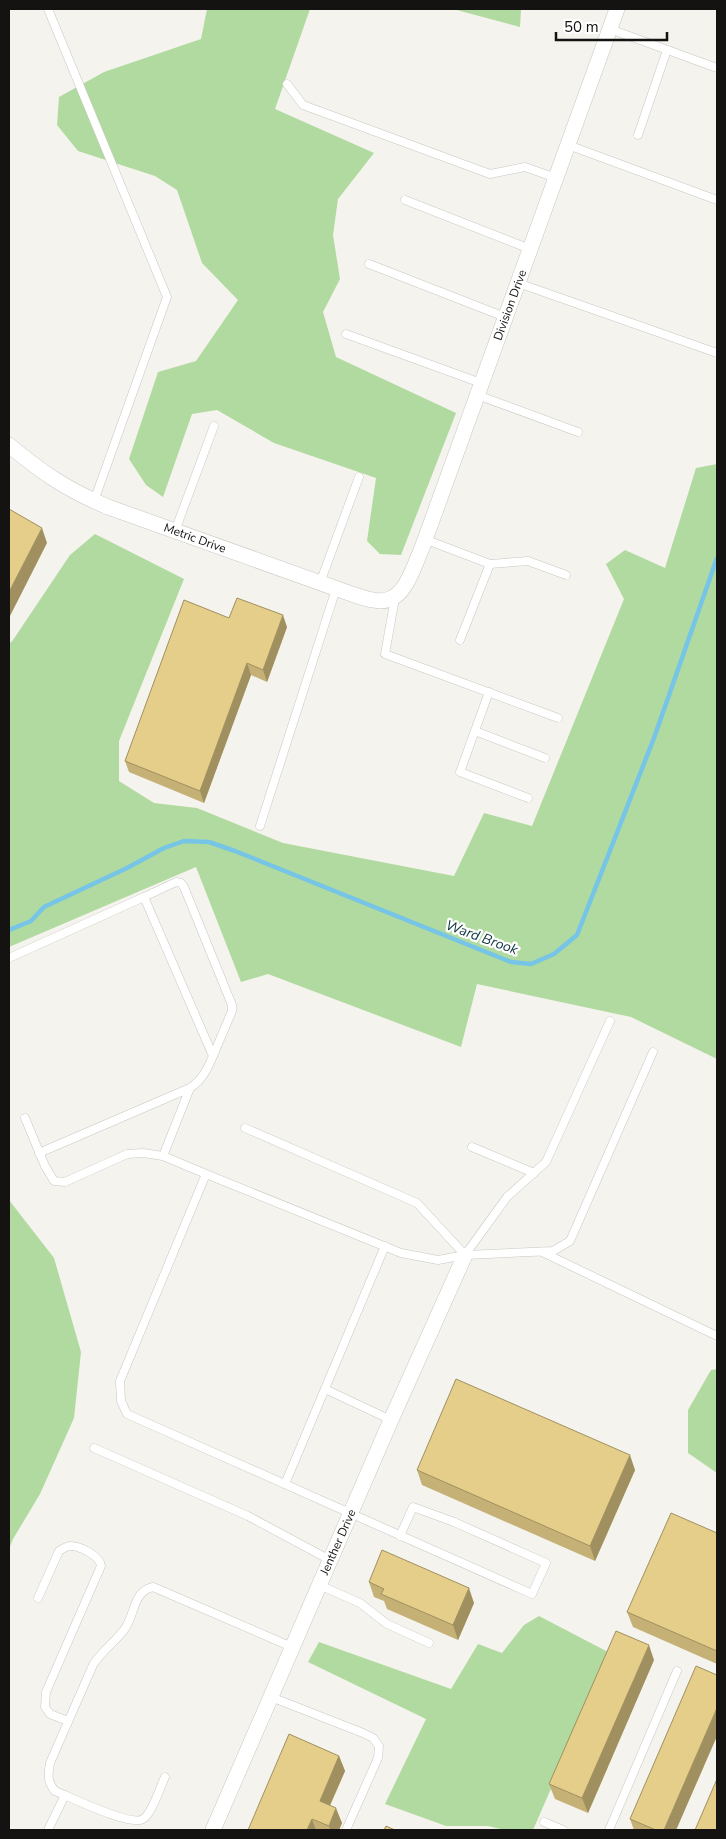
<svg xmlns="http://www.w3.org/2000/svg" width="726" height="1839" font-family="'Nunito Sans',sans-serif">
  <rect width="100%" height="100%" fill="#f5f3ed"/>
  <!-- green -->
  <g fill="#b1daa0">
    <path d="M207,9h103l-35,100 99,44 -36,46 -5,36 7,44 -17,33 13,45 120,56 -55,142 -21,-1 -13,-13 9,-63 -102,-35 -57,-33 -25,4 -29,83 -17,-12 -17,-26 29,-87 38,-11 42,-61 -36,-37 -25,-73 -22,-14 -77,-25 -21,-26 2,-28 45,-25 97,-33z"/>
    <path d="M453,9h66l2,1 -1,17z"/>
    <path d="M717,464v595l-86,-42 -154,-33 -16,63 -193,-73 -27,8 -45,-115 -187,80v-303l4,-4 57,-85 25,-21 89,45 -65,162v40l35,22 43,5 86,35 171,33 30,-63 48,13 92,-227 -18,-35 19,-14 40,18 31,-100z"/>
    <path d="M9,1200l45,58 27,94 -7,66 -34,76 -27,45 -4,10z"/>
    <path d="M717,1369v104l-29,-20v-43l23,-40z"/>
    <path d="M539,1616l71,37 -77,177h-28l-17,-4h-42l-61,-22 41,-85 -118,-57 11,-20 132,47 27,-45 24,9 22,-28z"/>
  </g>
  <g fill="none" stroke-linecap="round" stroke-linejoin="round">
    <!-- stream -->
    <path stroke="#76c4e6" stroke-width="4.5" d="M9,930l22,-9 13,-14 83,-39 37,-20 20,-7 25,1 26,9 276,111 20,2 23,-10 23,-19 77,-197 63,-180"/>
    <defs>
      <g id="lane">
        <path d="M48,9l119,288 -73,204"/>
        <path d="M610,29l107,39"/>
        <path d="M287,84l16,21 187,69 35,-7 31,11"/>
        <path d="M638,135l29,-85"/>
        <path d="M568,145l149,55"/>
        <path d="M405,200l125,49"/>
        <path d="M369,264l136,53"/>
        <path d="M518,283l199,70"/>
        <path d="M346,334l135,49"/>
        <path d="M477,395l101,37"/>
        <path d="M175,531l39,-105"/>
        <path d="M424,539l66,25 -30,76"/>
        <path d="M490,564l38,-3 38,14"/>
        <path d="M320,583l39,-106"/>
        <path d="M395,598l-10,56 173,64"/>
        <path d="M489,692l-29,80 68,26"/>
        <path d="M475,731l70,27"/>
        <path d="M260,826l76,-237"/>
        <path d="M144,897l32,-15 5,1 3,4 48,118v6l-19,45"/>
        <path d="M9,958l135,-61 69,159c-6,14 -11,24 -23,32l-151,65"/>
        <path d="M25,1118l20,48 9,15 11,1 62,-28 16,-1 20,3 43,18"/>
        <path d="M245,1128l172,75 48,52"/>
        <path d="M472,1147l62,26"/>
        <path d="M163,1156l27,-68"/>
        <path d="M542,1252l175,84"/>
        <path d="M465,1255l42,-58 39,-35 64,-141"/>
        <path d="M325,1389l66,31"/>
        <path d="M94,1448l154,68 82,44"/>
        <path d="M285,1484l100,-238"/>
        <path d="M400,1536l13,-29 41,15 92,41 -14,31 -405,-180 -6,-13 -1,-20 86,-207 195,79 37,7 27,-5 88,-4 17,-10 83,-189"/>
        <path d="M319,1585l41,18 27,21 42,19"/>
        <path d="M38,1598l21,-47c3,-2 8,-5 12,-5 9,0 29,10 30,20l-55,126 -1,15 5,7 18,7"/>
        <path d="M271,1697l92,36 10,5 6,8 -1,12 -32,72"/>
        <path d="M165,1777c-5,10 -13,37 -22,42 -12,8 -73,-22 -88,-28 -8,-9 -7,-17 -5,-28l43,-98c9,-15 24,-24 33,-38 9,-15 8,-36 27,-40l139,60"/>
        <path d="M544,1822l19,8"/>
        <path d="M48,1830l17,-35"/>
        <path d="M609,1830l68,-159"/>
      </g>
      <g id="street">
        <path d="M9,445c33,28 59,45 99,62l238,85c9,3 18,7 27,8 31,7 39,-30 49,-52l195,-539"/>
        <path d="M213,1830l178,-410 74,-165"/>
      </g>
    </defs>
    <!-- lane casing -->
    <use href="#lane" stroke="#c9c7c2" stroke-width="9"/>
    <!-- street casing -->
    <use href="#street" stroke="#c9c7c2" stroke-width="16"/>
    <!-- lane -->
    <use href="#lane" stroke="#fff" stroke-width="8"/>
    <!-- street -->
    <use href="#street" stroke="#fff" stroke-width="15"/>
  </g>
  <!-- wall -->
  <g fill="#c5b176">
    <path d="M287,627l-20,55 -16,-7 -47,128 -75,-31 -4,-11z"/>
    <path d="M417,1470h218l-40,91 -173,-76z"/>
    <path d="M717,1533v131l-84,-37 -6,-15z"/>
    <path d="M369,1582l105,21 -16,37 -71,-31 -3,-8 -10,-4z"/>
    <path d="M654,1660l-66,153 -33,-14 -6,-15z"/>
    <path d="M717,1736l-41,94h-42l-4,-11z"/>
    <path d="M339,1756l6,15 -15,35 12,17 -3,7h-91z"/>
  </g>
  <!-- shaded-wall -->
  <g fill="#a09060">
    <path d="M42,528l5,15 -38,75v-26z"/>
    <path d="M283,615l4,12 -20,55 -4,-12z"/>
    <path d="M247,663l4,12 -47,128 -4,-12z"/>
    <path d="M630,1455l5,15 -40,91 -5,-15z"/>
    <path d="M469,1588l5,15 -16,37 -5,-15z"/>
    <path d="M649,1645l5,15 -66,153 -6,-15z"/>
    <path d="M717,1708v28l-41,94h-12z"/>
    <path d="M339,1756l6,15 -20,45 -5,-15z"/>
    <path d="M336,1808l6,15 -3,7h-9l-1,-4z"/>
    <path d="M312,1819l4,11h-9z"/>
  </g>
  <!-- building -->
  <g fill="#e5ce89" stroke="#a09060">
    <path d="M9,509l33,19 -33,64z"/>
    <path d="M237,598l46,17 -20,55 -16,-7 -47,128 -75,-30 59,-161 45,18z"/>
    <path d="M456,1379l174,76 -40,91 -173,-76z"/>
    <path d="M671,1513l46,20v118l-90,-39z"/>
    <path d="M382,1550l87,38 -16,37 -72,-31 3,-5 -15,-7z"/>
    <path d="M616,1631l33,14 -67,153 -33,-14z"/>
    <path d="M696,1666l21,9v33l-53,122h-8l-26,-11z"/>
    <path d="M289,1734l50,22 -19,45 16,7 -7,18 -17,-7 -5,11h-59z"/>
    <path d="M717,1779v51h-22z"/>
    <path d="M386,1826l9,4h-11z"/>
  </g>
  <g text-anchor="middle" stroke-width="4.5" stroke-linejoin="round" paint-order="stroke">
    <!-- street labels -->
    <g font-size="12" fill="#141311" stroke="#fff">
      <text transform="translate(510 305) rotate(-70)" y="4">Division Drive</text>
      <text transform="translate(195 538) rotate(20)" y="4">Metric Drive</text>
      <text transform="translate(338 1542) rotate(-66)" y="4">Jenther Drive</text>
    </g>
    <!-- water labels -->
    <g font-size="14" font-style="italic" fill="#0d3341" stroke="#fff">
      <text transform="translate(482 937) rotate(20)" y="5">Ward Brook</text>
    </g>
  </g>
  <!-- border -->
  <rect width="726" height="1839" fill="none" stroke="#141311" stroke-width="20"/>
  <!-- scale -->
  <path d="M556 32v8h111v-8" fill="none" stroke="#141311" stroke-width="2.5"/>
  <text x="564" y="32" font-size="15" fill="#141311" stroke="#ffffff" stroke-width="4" paint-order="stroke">50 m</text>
</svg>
